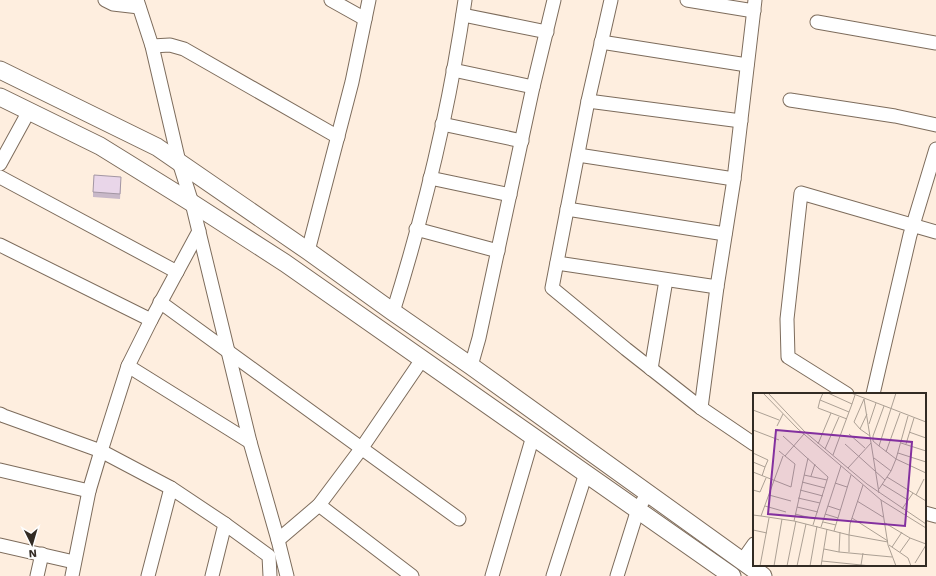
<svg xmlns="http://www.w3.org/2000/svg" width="936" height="576" font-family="'Work Sans',sans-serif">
  <rect width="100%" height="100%" fill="#feeedf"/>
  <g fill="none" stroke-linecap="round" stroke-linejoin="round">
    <defs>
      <g id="minor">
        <path d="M105,0l8,4 26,3"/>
        <path d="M137,0l15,46 27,116 13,41 58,239 28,98 9,36"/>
        <path d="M331,0l34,19"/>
        <path d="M611,0l-23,101 -36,187 74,61 75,59 53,36"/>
        <path d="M687,0l67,11"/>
        <path d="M463,15l84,17"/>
        <path d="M817,22l119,21"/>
        <path d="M601,42l146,23"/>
        <path d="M152,46l18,-1 14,4 154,88"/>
        <path d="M453,70l80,17"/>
        <path d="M790,100l105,16 41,9"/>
        <path d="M588,101l153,20"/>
        <path d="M442,124l80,17"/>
        <path d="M578,155l156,24"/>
        <path d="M0,164l29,-53"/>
        <path d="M0,177l177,95"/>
        <path d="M430,178l80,17"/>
        <path d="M567,209l158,25"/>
        <path d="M416,229l82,22"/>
        <path d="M0,245l151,75 48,-89"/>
        <path d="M308,251l44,-169 17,-82"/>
        <path d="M557,263l160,24"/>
        <path d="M160,302l299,217"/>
        <path d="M393,312c32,-102 57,-207 72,-312"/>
        <path d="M151,320l-23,46 122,76"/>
        <path d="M471,366l8,-28 54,-251 21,-87"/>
        <path d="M651,369l15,-89"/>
        <path d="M847,394l-59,-37 -1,-38 14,-126 135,39"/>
        <path d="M873,394l37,-159 26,-86"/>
        <path d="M701,408l16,-121 17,-108 21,-179"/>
        <path d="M0,414l4,2 97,35 27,-85"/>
        <path d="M0,470l89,21"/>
        <path d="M319,505l93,71"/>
        <path d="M925,513l11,3"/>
        <path d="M225,524l44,32 1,20"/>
        <path d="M278,540l41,-35 42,-56 62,-91"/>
        <path d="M0,545l74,17"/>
        <path d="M742,561l12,-17"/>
        <path d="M37,576l5,-22"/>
        <path d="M72,576l17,-85 12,-40 70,37 54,36 -13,52"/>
        <path d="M148,576l23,-88"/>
        <path d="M492,576l41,-140"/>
        <path d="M553,576l33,-103"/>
        <path d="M617,576l21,-67 10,-16"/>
      </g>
      <g id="tertiary">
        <path d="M0,70l157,77 151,104 85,61 78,54 292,210"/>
        <path d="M0,97l100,49 92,57 93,60 447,313"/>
      </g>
    </defs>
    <!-- minor casing -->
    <use href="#minor" stroke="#7d6c5c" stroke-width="15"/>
    <!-- tertiary casing -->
    <use href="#tertiary" stroke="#7d6c5c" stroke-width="19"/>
    <!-- minor -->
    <use href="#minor" stroke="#fff" stroke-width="13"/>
    <!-- tertiary -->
    <use href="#tertiary" stroke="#fff" stroke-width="17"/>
  </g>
  <!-- wall -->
  <path fill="#c8b8c8" d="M121,182l-1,17 -27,-2v-5z"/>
  <!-- building -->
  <path fill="#e9d6e9" stroke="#a396a3" d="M94,175l27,2 -1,17 -27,-2z"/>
  <!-- overview -->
  <g transform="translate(753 393)">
    <rect width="173" height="173" fill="#feeedf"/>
    <path fill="none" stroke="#aca094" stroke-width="1" d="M10,0l35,36 83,71 45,28M15,0l37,39 62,52 59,40M70,0l-3,7 29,12 3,-8M75,0l24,11 3,-9M98,0l75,29M143,0l-17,53 17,13 12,-43M111,6l15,94M67,7l-2,8 29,11M0,17l26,10M114,21l-7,15 10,7M116,31l7,-21M24,33l6,-12M107,36l-6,-7 10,-23M0,37l26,10M156,39l17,6M96,41l16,14M30,43l45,41 -15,48M148,50l25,8M65,51l13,-31M92,51l40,36M153,51l8,-26M126,53l-6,-5v-5l11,-30M72,56l14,-32M26,58l6,5 19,-22M133,59l14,-39M0,60l15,7 -3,7M145,60l28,9M80,62l16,-43M121,65l17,13 -4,6M0,69l12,5 -3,9M95,75l23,-25M138,78l5,-12 30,14M0,79l38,15 4,-23 -10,-8M51,82l23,5M58,83l4,-12M49,89l23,6M82,90l12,4M129,91l26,16M110,92l-13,39 -1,11 39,7M126,96l8,-12 26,16 -11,16M0,97l7,2 6,-14M47,97l23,6M160,100l13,8M16,102l22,6M163,102l8,-16M45,105l22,5M128,107l7,45 8,21M104,108l26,16M12,113l21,6M75,113l12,4M44,114l21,5M42,121l20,5M72,121l13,4M0,122l8,1 22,-60M8,123l33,5 14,-63M99,125l36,23M41,128l55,14v17M70,129l13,3M132,130l25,15 16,6M68,134l20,-61M0,137l14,3M81,138l17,-56M87,139l-1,20 53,5M136,152l19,13 3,8M139,154l10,-15M71,156l15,3M147,159l10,-14M69,168l49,5M162,170l11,-18M108,172l2,-12M7,173l9,-48M21,173l8,-47M34,173l9,-45M44,173l9,-42M57,173l7,-40M68,173l6,-37"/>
    <path fill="#83309f" fill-opacity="0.15" stroke="#83309f" stroke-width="2" d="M23,37l136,12 -7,84 -137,-12z"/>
    <rect width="173" height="173" fill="none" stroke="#322b24" stroke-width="2"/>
  </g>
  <!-- north arrow -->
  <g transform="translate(32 544) rotate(175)" stroke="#fefefe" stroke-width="3" paint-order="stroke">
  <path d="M0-3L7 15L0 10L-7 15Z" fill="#322b24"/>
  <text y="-6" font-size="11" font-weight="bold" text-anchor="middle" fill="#322b24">N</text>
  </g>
</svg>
